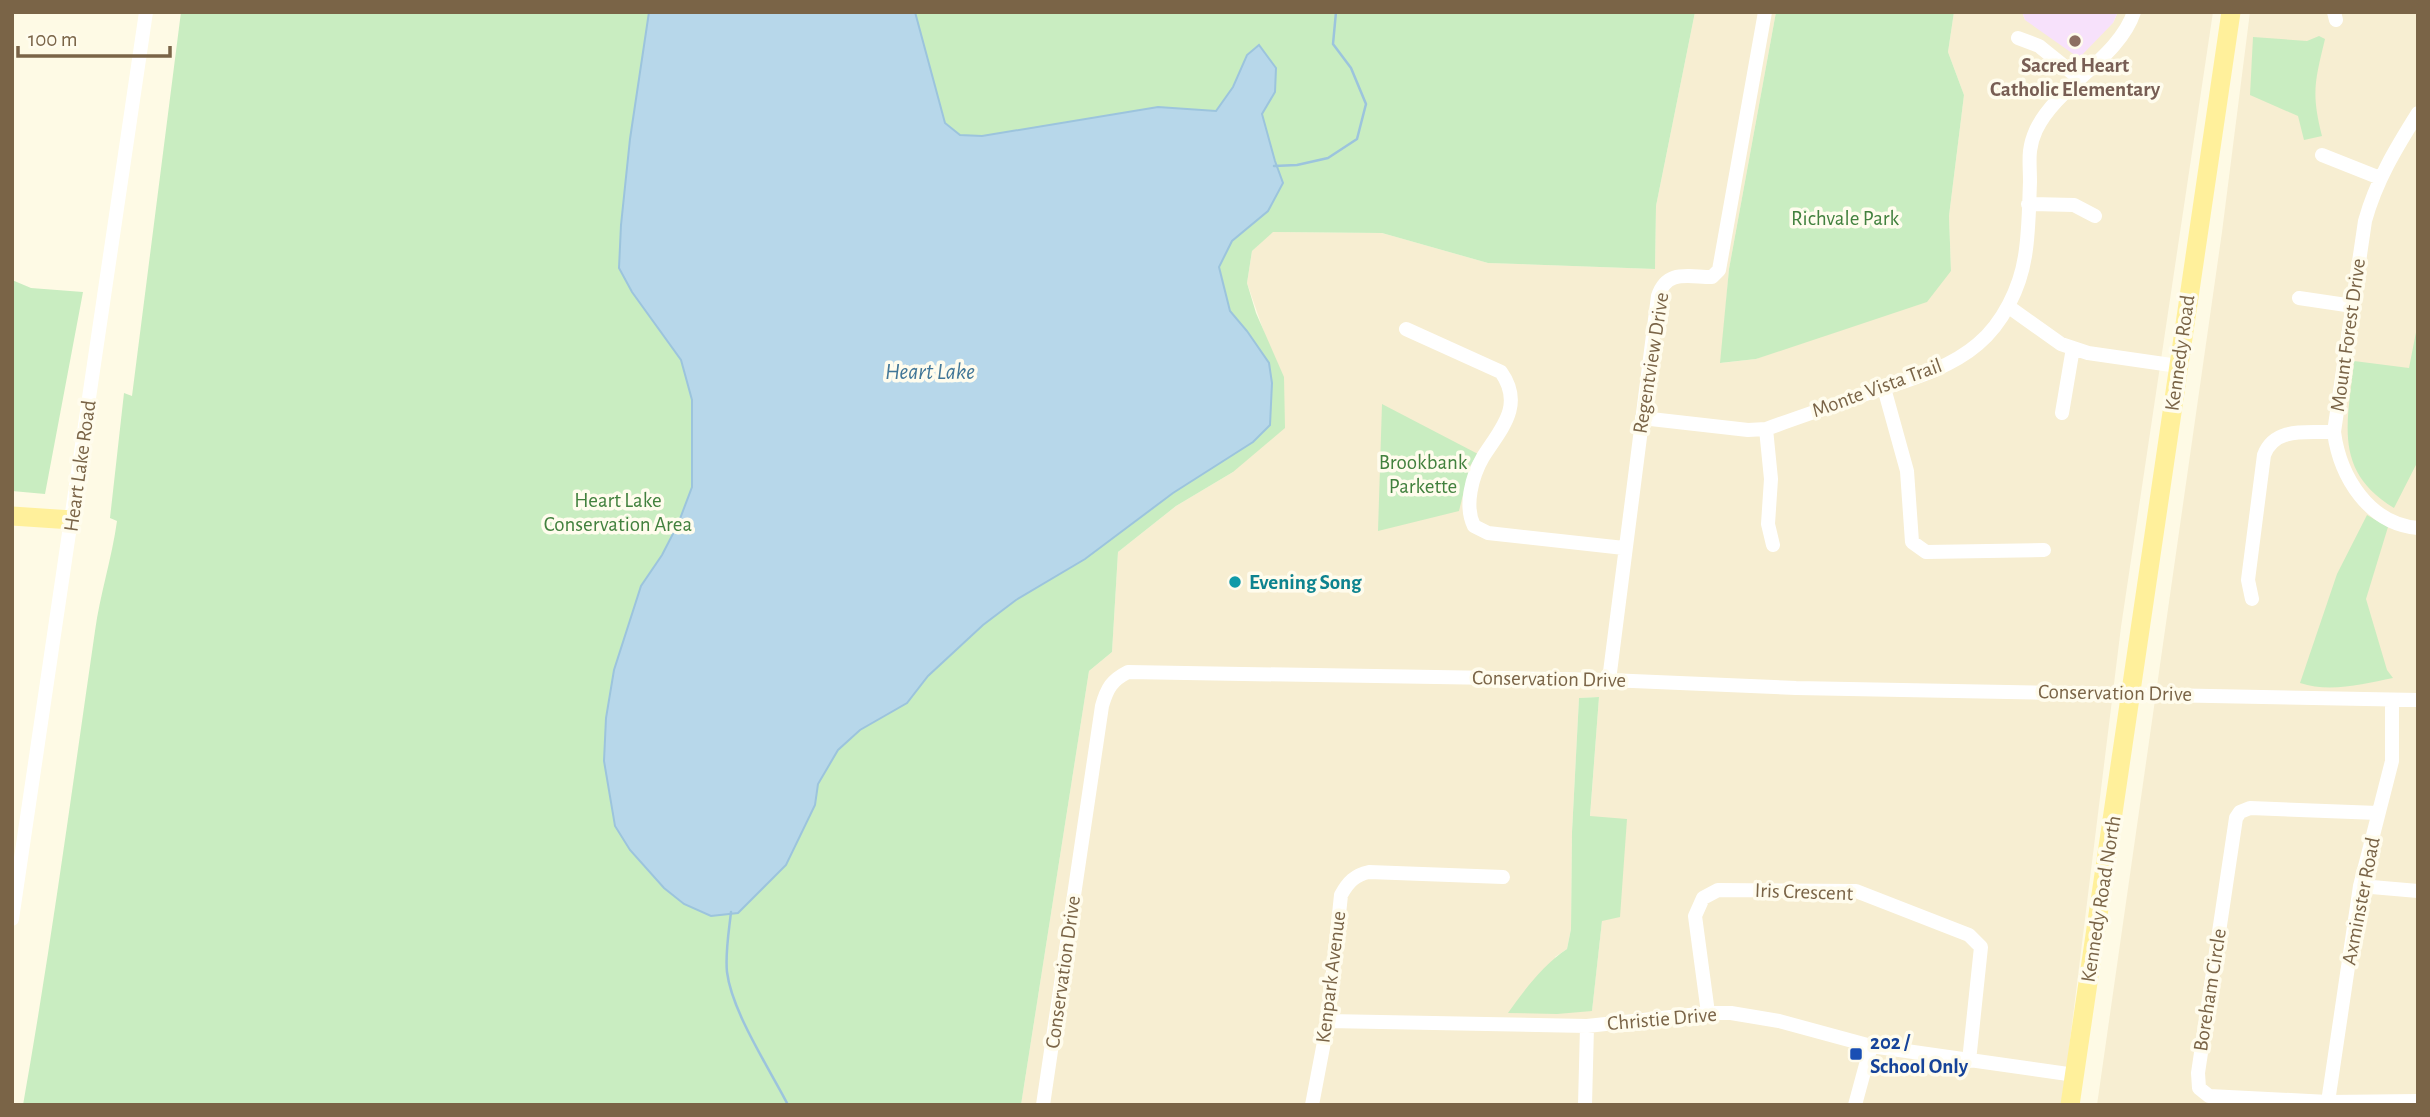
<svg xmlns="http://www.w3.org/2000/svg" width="2430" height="1117" font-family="'Alegreya Sans',sans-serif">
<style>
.residential{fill:#f7eed2;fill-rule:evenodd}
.education{fill:#f7e1fb}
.green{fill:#c9edc1}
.water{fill:#b7d7ea;stroke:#9cc4dd;stroke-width:2}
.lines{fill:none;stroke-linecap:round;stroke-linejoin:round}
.stream{stroke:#9cc4dd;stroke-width:2.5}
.minor{stroke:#fff;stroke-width:14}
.major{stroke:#fff09b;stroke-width:19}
.education-dot{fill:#8d6e63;stroke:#fffced;stroke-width:2.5}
.culture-dot{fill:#0f9aa8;stroke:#fffced;stroke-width:2.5}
.transit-dot{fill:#1a4fb4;stroke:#fffced;stroke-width:2.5}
.labels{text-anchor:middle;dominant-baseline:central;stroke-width:7;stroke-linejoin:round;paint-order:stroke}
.education-label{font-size:21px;font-weight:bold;fill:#785e54;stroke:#fffced}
.park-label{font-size:21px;fill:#42813e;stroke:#fffced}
.street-label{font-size:21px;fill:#7a6447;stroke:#fffced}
.culture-label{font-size:21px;font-weight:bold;fill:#0d838f;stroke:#fffced;text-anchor:start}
.transit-label{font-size:21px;font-weight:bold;fill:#164399;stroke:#fffced;text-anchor:start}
.water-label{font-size:23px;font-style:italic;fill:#417697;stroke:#fffced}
</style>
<rect width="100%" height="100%" fill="#fefae5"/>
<path class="residential" d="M1695 12H1776L1729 269 1721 363 1756 359 1951 271 1949 216 1964 95 1948 52 1954 12H2022L2025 20 2113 23 2118 12H2213L2121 627 2068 1057 2061 1105H1021L1089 671 1112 652 1118 552 1176 506 1233 472 1266 338 1247 283 1252 251 1272 232 1382 233 1488 263 1655 269 1656 206ZM1599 697 1590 817 1602 921 1592 1011 1555 957 1567 949 1571 929 1572 832 1579 698Z
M2250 12H2418V1105H2097L2222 232Z"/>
<path class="education" d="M2022 12H2118L2113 23 2079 58 2025 20Z"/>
<path class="green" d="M181 12H1695L1656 206 1655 269 1488 263 1382 233 1273 232 1252 251 1247 283 1256 313 1284 377 1285 428 1233 472 1176 506 1118 552 1112 652 1089 671 1021 1105H23C51 947 72 789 95 631 100 594 112 558 117 521L110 518 124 393 132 396Z
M1776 12H1954L1948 52 1964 95 1949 216 1951 271 1927 302 1756 359 1720 363 1729 269Z
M2319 36 2325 39C2315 81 2311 93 2322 136L2304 140 2298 116 2250 95 2253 37 2307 41Z
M12 280 31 288 83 292 45 494 12 491Z
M2418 322V461L2394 508C2332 470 2348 422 2354 361L2409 368Z
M1382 404 1478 454 1470 466 1459 511 1378 531Z
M2367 515 2388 527 2366 599 2387 670 2393 678C2363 684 2330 693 2300 683L2337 574Z
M1599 697 1590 816 1627 819 1620 917 1602 921 1592 1011 1557 1014 1508 1013C1525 989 1543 965 1567 949L1571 929 1572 832 1579 698Z"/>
<path class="water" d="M649 12H915L945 123 960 135 982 136 1158 107 1216 111 1233 87 1247 55 1259 45 1276 68 1275 92 1262 114 1275 161 1283 183 1268 211 1232 241 1219 267 1230 311 1247 331 1269 363 1272 383 1270 425 1253 442 1173 493 1085 559 1016 600 983 625 928 676 907 703 860 730 838 750 818 784 815 805 786 865 738 913 711 916 684 904 664 888 630 850 615 826 604 761 606 718 614 670 641 586 662 555 678 524 692 487V400L681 360 632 292 619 268 621 225 630 139Z"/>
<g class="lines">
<path class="stream" d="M1274 166 1297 165 1328 158 1357 139 1366 104 1351 68 1333 44 1336 12
M731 912C729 931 725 953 727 972 732 1012 769 1068 788 1105"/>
<path class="minor" d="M2334 12 2336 20
M2018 38 2039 46 2080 79
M2418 113C2396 148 2376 181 2365 221L2334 432C2340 477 2369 524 2418 528
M2322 155 2380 178
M2028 204 2074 205 2095 216
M2299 298 2353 306
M2009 307 2061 344 2088 353 2178 366
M1406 329 1501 372C1525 406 1500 430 1483 457 1472 476 1464 506 1474 526L1488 533 1624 548
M1884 388 1907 471 1912 542 1926 552 2044 550
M2062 413 2073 348
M1642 418 1748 430 1766 429C1802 416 1837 404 1872 392 1908 380 1949 369 1978 344 2003 323 2020 288 2025 256 2029 232 2029 206 2030 182 2030 161 2027 150 2036 130 2057 86 2119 58 2134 12
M1766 429 1771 479 1768 524 1773 545
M2252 599 2248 580 2264 455C2275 426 2308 433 2334 432
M1609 680 1658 296C1667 269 1688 277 1712 277L1719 270 1765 12
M2378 813 2250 808 2240 812 2236 818 2198 1073 2199 1088 2209 1096 2328 1102 2418 1101
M2360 886 2418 891
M12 919 146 12
M1708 1013 1695 916 1703 898 1718 890 1856 891 1969 935 1981 947 1969 1061
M1328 1021 1587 1026 1708 1013H1731L1779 1021 1871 1046 2075 1075
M2328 1102 2360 886 2392 761V700
M1043 1105 1102 706C1107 688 1112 680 1128 672L1609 680 1796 688 2418 700
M1312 1105 1328 1021 1341 895C1348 882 1355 875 1369 872L1503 877
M1585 1105 1587 1026
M1855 1105 1871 1046"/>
<path class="major" d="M12 516 72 520
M2070 1105 2231 12"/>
</g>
<circle class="education-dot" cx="2075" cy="41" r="7"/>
<circle class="culture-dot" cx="1235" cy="582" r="7"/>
<rect class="transit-dot" x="1849" y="1047" width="14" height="14" rx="3.5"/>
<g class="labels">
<g class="education-label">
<text x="2075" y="65">Sacred Heart<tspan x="2075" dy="24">Catholic Elementary</tspan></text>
</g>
<g class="park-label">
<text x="1845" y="218">Richvale Park</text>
<text x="1423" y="462">Brookbank<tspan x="1423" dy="24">Parkette</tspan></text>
<text x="618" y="500">Heart Lake<tspan x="618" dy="24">Conservation Area</tspan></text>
</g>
<g class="street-label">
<text transform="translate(2348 335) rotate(-82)">Mount Forest Drive</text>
<text transform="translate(2180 353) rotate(-82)">Kennedy Road</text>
<text transform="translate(1651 363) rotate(-81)">Regentview Drive</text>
<text transform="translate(1877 388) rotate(-20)">Monte Vista Trail</text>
<text transform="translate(80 466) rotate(-82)">Heart Lake Road</text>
<text transform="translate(1549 679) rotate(1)">Conservation Drive</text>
<text transform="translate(2115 693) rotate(1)">Conservation Drive</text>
<text transform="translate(1804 892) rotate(2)">Iris Crescent</text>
<text transform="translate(2101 899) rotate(-81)">Kennedy Road North</text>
<text transform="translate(2361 901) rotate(-79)">Axminster Road</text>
<text transform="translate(1063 972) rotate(-82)">Conservation Drive</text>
<text transform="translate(1331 977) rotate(-83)">Kenpark Avenue</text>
<text transform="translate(2210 990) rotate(-81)">Boreham Circle</text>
<text transform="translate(1662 1019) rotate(-5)">Christie Drive</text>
</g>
<g class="culture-label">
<text x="1249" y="582">Evening Song</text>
</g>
<g class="transit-label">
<text x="1870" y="1042">202 /<tspan x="1870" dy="24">School Only</tspan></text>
</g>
<g class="water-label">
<text x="930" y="372">Heart Lake</text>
</g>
</g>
<rect width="2430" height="1117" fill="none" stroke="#7a6447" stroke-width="28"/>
<path d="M18 46v10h152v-10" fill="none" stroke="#7a6447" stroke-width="3.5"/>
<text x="28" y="46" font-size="21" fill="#7a6447" stroke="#fffced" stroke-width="5" paint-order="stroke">100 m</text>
</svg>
